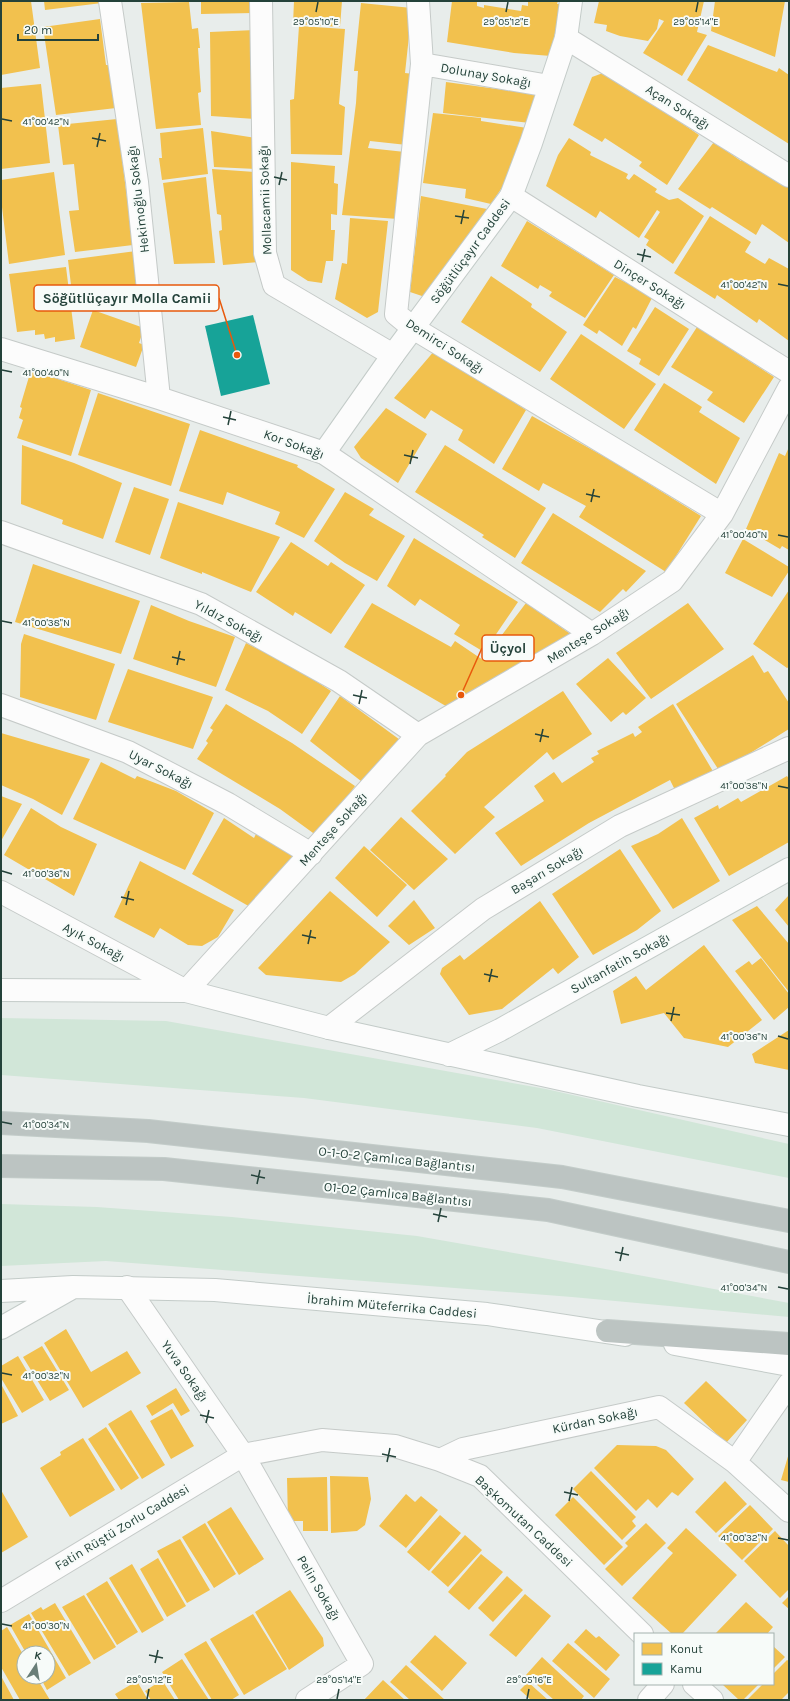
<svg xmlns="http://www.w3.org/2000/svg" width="790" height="1701" font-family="Karla,sans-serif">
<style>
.green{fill:#d1e6d8}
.homes{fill:#f2c14e}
.public{fill:#17a398}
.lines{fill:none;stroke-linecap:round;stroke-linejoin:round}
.street-casing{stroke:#c5cac8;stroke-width:24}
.secondary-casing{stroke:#c3cbc8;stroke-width:24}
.highway-casing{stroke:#c3ccc9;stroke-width:24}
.street{stroke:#fcfcfc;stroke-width:22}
.secondary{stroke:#fcfcfc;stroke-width:22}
.highway{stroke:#bcc4c2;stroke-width:22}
.ticks{fill:none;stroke:#24423a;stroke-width:1.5}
.labels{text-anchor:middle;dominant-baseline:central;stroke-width:4;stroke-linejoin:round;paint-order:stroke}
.street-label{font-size:13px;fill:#24423a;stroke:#f7fbf9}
.ticks-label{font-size:10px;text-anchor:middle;fill:#24423a;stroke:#f7fbf9;stroke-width:4;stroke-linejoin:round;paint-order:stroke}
.leader{fill:none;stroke:#e8590c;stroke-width:1.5}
.callout-dot{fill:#e8590c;stroke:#f7fbf9;stroke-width:1.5}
.callout{fill:#f7fbf9;stroke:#e8590c;stroke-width:1.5}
.callout-label{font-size:14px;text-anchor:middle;font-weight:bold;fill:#24423a}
</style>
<rect width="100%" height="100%" fill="#e8edeb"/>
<path class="green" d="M1 1018 166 1021 546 1089 789 1144V1178L537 1128 304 1098 1 1075Z
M1 1204 97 1207 232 1217 417 1236 600 1268 789 1303V1317L572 1297 106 1261 1 1266Z"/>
<path class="homes" d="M1 1H31L40 68 1 75Z
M44 1H102V3L45 10Z
M201 1H254V13L201 14Z
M294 1H342L340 27 293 24Z
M452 1H477V6L484 8V5L521 11 522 5 528 6V1H558L557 4H560L551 56 514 53 447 42Z
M599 1H704L697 32 707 35 682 76 643 53 664 21 659 19 657 29 648 41 620 36 606 31 607 25 594 23Z
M715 1H785L775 57 711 31Z
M189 2 192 29 198 28 200 48H198L201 92 198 93 201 125 156 129 141 3Z
M361 3 412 8 405 73 414 74 407 145 370 141 368 148 405 152 398 219 342 215 356 103 358 71H354Z
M100 19 106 65H110L116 108 56 115 43 27Z
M299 26 345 29 339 104 345 107 342 155 291 154 290 100 294 99Z
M255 30V119L211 116 210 32Z
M708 45 777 72 779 68 789 75V144L687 80Z
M603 73 673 114 671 116 699 135 667 185 639 166 642 162 605 138 602 142 573 125 592 77Z
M446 82 541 95 530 123 443 113Z
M41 84 50 163 1 169V88Z
M433 113 481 118V121L527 128 505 183 491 204 465 198 466 189 423 183Z
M117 119 133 245 75 252 69 211 79 210 74 164 63 165 58 125Z
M203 128 208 174 162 180 159 158H162L160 133Z
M211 131 256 138 257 169 214 167Z
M569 138 591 152 590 155 628 174 626 178 629 180 634 174 657 189 655 192 669 200 678 198 704 216 673 264 646 245 649 240 644 237 660 212 657 210 639 238 600 211 596 218 546 186 558 155Z
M714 142 741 161V158L789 187V243L762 224 756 235 712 207 710 209 678 189Z
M291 162 335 166 334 183 338 184 337 215 331 214V230H335L333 261H326L322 283 308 281 291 270Z
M212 169 255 172 260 262 223 265 219 231 222 230 221 215 217 214Z
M54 172 65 255 9 264 1 199V180Z
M206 177 215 263 174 264 163 183Z
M421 196 487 209 431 299 410 292Z
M710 216 751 242 745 252 765 264 769 258 789 269V341L759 319 757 323 717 295 715 299 674 273Z
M350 218 388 221 378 312 367 318 335 299 342 263 347 264Z
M527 221 614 275 585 318 549 296 552 292 540 285 538 289 501 266Z
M136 251 143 301 74 310 68 260Z
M66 267 75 339 55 342V337L45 339 44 334 35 335V330L17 332 9 274Z
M491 276 532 304 531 307 567 332 540 372 461 322Z
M615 277 653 296 636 329 633 327 622 346 599 330 597 334 583 325Z
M655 307 689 329 659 376 639 364 641 359 627 351Z
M93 310 144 328 139 343 144 345 136 367 80 347Z
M697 327 774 377 744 423 707 400 713 392 671 367Z
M581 334 656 384 624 429 550 379Z
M435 350 526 410 494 464 458 440 463 430 431 410 425 419 394 398Z
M31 370 91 390 71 456 17 438 23 420 19 418 22 408 20 407Z
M664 383 702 407 699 412 740 438 716 484 634 430Z
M98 393 190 424 171 486 78 455Z
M386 408 427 434 398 483 361 458 354 447Z
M532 416 612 461 701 516 666 572 579 517 586 506 543 483 539 491 502 469Z
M200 430 298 465 297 467 335 489 304 538 275 524 280 512 227 492 223 505 179 491Z
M22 445 74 463 122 483 103 539 62 524 63 520 21 504Z
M445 445 546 508 515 558 482 537 484 535 415 492Z
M789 447V550L782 546 780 549 763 539 765 535 761 533 759 537 746 529 779 453 785 456Z
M134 487 169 499 150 555 115 542Z
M345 492 374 509 369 515 405 536 377 581 345 563 314 541Z
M178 502 280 537 251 592 202 572V574L160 558Z
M553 513 646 571 626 592 623 589 600 612 521 563Z
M414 538 518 602 484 652 454 634 460 625 420 599 415 606 387 586Z
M743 539 789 567V571L772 597 725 573Z
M291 542 328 566 331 562 365 585 331 634 295 612 293 616 256 592Z
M33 564 140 601 121 654 15 622Z
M789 590V667L787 668 753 644Z
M372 603 451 647 455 641 483 660 526 603 575 637 543 658 536 653 522 671 508 677 503 673 496 682 451 709 344 647Z
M688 603 724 649 651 699 616 653Z
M151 605 189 621 235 637 216 687 133 659Z
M24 634 115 664 96 720 20 697 21 644Z
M246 643 296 668 331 691 302 734 268 711 225 690Z
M753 655 764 673 768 671 789 703V729L720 772 676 704Z
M608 658 646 698 626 715 623 712 611 722 576 684Z
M128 669 213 697 193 749 108 722Z
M563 691 592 734 553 760 547 752 484 807 495 817 455 854 411 811 446 776 445 775 467 752Z
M340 696 407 745 366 785 310 741Z
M226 704 292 743 355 786 320 838 280 809 197 759 208 743 206 741 213 730 210 728Z
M673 704 714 773 677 794 670 780 589 823 521 866 495 833 544 801 534 786 554 772 562 783 594 762 591 758 599 754 597 751 633 733 635 737 642 732 638 727Z
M1 733 90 759 62 815 33 799 1 785Z
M101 762 135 779 137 776 176 791 214 813 185 870 73 819Z
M787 776 789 779V842L729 876 694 818 718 805 719 809 738 798 741 802Z
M1 796 22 804 1 841Z
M31 808 61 827 97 844 74 896 4 855Z
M401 817 448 859 414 890 370 850Z
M224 818 254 838 258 830 301 860 252 908 192 874Z
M682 818 720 881 673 909 631 846 658 834Z
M364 846 407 885 377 917 335 878Z
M620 849 661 911 637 930 593 955 552 894Z
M140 861 234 910 218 937 202 946 188 945 160 928 154 938 114 917Z
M330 891 390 942 355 974 341 982 266 975 258 968Z
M789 895V927L775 910Z
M414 900 435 928 409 945 388 926Z
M540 901 579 957 558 974 553 968 502 1009 469 1015 440 974 442 968 460 955 464 960Z
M757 906 789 944V992L732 920Z
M704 945 762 1020 728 1047 684 1038 664 1013 621 1024 613 991 636 976 646 990Z
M761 958 789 994V1007L774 1020 735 971 749 961 752 965Z
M789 1030V1070L755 1063 752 1054Z
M66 1329 91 1372 127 1351 141 1373 83 1408 44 1343Z
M42 1346 69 1390 50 1401 23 1357Z
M18 1356 44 1400 22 1413 1 1378V1366Z
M706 1381 747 1420 726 1443 684 1403Z
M1 1384 18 1416 1 1424Z
M176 1388 190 1411 181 1416 173 1403 152 1416 146 1406Z
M172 1409 194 1446 171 1459 150 1421Z
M131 1410 165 1465 142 1479 108 1424Z
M106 1427 139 1478 121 1490 88 1439Z
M83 1438 115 1490 70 1517 40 1468 61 1455 60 1452Z
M617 1445 656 1446 666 1450 694 1479 678 1496 672 1492 657 1508 648 1499 636 1511 594 1468Z
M789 1453V1482L781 1480Z
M591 1471 636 1517 632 1521 636 1526 622 1540 573 1489Z
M330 1476 368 1477 371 1499 365 1525 357 1531 331 1533Z
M327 1477 328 1531H303V1521H288L287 1478Z
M725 1481 747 1504 716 1533 695 1512Z
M1 1490 28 1537 1 1553Z
M406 1494 415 1502 421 1496 438 1510 406 1548 379 1526Z
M573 1497 623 1547 604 1565 555 1515Z
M750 1505 773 1529 742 1560 718 1536Z
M231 1507 264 1559 239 1575 207 1522Z
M440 1515 461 1533 429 1571 407 1552Z
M205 1523 236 1574 214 1588 182 1537Z
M646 1523 666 1543 622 1586 605 1569 628 1546 625 1543Z
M686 1528 737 1575 682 1634H672L632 1598 673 1553 667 1548Z
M775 1531 789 1546V1589L780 1598 744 1561Z
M465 1535 482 1550 448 1587 431 1572Z
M180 1539 210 1590 187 1603 157 1551Z
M481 1554 503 1572 469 1610 448 1592Z
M158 1558 186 1606 167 1617 140 1569Z
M132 1564 164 1620 142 1633 109 1578Z
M507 1576 523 1590 493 1622 478 1608Z
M107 1581 138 1632 117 1645 86 1594Z
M290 1590 323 1638 324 1646 289 1670 255 1612Z
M525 1594 551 1616 516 1657 489 1635Z
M84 1595 116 1647 94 1660 62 1607Z
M789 1596V1609L782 1603Z
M746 1602 773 1627 767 1634H715Z
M55 1603 91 1663 69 1676 31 1613 41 1607 43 1610Z
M29 1614 66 1678 47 1690 40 1677H48V1653H26L10 1625Z
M253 1614 287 1669 244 1695 210 1639Z
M7 1627 24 1656V1677H36L50 1700H20L1 1667V1631Z
M586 1629 596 1638 599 1636 620 1655 606 1671 574 1642Z
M435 1635 467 1663 442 1691 410 1662Z
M206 1641 239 1695 231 1700H212L184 1654Z
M568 1643 610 1679 594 1698 552 1661Z
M773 1646 785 1657 773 1669Z
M542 1657 584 1696 581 1700H554L526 1675Z
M182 1659 209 1700H179L162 1672Z
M787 1660 789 1661V1692L781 1700H747L763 1684H773V1674Z
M406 1665 445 1700H410L390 1682Z
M1 1676 14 1700H1Z
M162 1680 175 1700H151L145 1691Z
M383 1680 405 1700H364Z
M137 1681 148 1700H119L115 1694Z
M528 1682 548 1700H531L520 1690Z
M722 1684H759L743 1700H739Z"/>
<path class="public" d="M253 315 270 384 221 396 205 326Z"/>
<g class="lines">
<g class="street-casing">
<path id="street" d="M110 1 137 182 159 398
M261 1 265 253 274 285 393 355
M418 1 422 64 396 314 413 328 722 514
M566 38 789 176
M422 64 549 86
M511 196 789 372
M1 349 159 398 324 453 592 634
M1 532 201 604 339 681 418 735
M1 705 128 752 228 804 311 854
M1 892 186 991 418 735 592 634 672 581 722 514 789 388
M329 1028 483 909 620 826 789 748
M127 1287 243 1455 362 1664 307 1700
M789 1384 735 1462 789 1511
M440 1460 463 1449 659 1407 735 1462
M1 1601 243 1455 322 1440 395 1446 440 1460 480 1476 642 1634
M694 1684 712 1700
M649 1700 663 1684"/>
</g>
<g class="secondary-casing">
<path id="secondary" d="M324 453 393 355 511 196 531 143 566 38 571 1
M1 990 186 991 329 1028 638 1096 789 1125
M449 1055 500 1030 789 869
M1 1291 73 1287 215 1290 487 1314 625 1335
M1 1328 70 1289
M675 1344 789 1365"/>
</g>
<g class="highway-casing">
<path id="highway" d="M1 1123 148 1131 562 1177 789 1221
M1 1166 164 1169 548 1210 789 1262
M607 1331 789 1344"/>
</g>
<use href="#street" class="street"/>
<use href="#secondary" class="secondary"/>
<use href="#highway" class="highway"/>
</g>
<path class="ticks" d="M316 12 318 2M506 12 508 2M696 12 698 2M2 119 12 121M92 138 106 141M97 147 100 133M274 177 287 180M279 185 282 172M455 216 469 218M461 224 464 210M637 254 651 257M642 262 645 249M778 284 788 286M2 370 12 372M223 417 236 420M228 425 231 411M404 455 418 458M410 464 413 450M586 494 600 497M591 502 594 489M778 535 788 537M2 621 12 623M172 657 185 660M177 665 180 651M353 695 367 698M359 704 362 690M535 734 549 737M540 742 543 729M778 786 788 788M2 871 12 874M121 897 134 900M126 905 129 891M302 935 316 938M308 944 311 930M484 974 498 977M489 982 492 969M666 1013 680 1015M671 1021 674 1007M778 1036 788 1039M2 1122 12 1124M251 1175 265 1178M257 1184 260 1170M433 1214 447 1217M438 1222 441 1208M615 1252 629 1255M620 1261 623 1247M778 1287 788 1289M2 1373 12 1375M200 1415 214 1418M206 1423 209 1410M382 1454 396 1457M387 1462 390 1448M564 1492 578 1495M569 1501 572 1487M778 1538 788 1540M2 1624 12 1626M149 1655 163 1658M155 1663 158 1650M147 1699 149 1689M337 1699 339 1689M527 1699 529 1689"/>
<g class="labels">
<g class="street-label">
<text transform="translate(486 75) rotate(10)">Dolunay Sokağı</text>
<text transform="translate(678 107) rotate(32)">Açan Sokağı</text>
<text transform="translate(138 199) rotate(-97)">Hekimoğlu Sokağı</text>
<text transform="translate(265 200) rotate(-92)">Mollacamii Sokağı</text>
<text transform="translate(470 251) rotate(-54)">Söğütlüçayır Caddesi</text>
<text transform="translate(650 284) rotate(32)">Dinçer Sokağı</text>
<text transform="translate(445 346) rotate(33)">Demirci Sokağı</text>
<text transform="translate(294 444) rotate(20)">Kor Sokağı</text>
<text transform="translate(229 621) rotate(28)">Yıldız Sokağı</text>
<text transform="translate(588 635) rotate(-32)">Menteşe Sokağı</text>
<text transform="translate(161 769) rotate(27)">Uyar Sokağı</text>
<text transform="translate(333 829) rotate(-48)">Menteşe Sokağı</text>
<text transform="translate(547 870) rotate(-31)">Başarı Sokağı</text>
<text transform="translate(94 942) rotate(28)">Ayık Sokağı</text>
<text transform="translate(620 963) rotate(-29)">Sultanfatih Sokağı</text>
<text transform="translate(397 1159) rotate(6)">O-1-O-2 Çamlıca Bağlantısı</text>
<text transform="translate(398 1194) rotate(6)">O1-O2 Çamlıca Bağlantısı</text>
<text transform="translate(392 1306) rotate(5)">İbrahim Müteferrika Caddesi</text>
<text transform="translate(185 1371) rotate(55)">Yuva Sokağı</text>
<text transform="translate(595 1420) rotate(-12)">Kürdan Sokağı</text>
<text transform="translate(524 1521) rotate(43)">Başkomutan Caddesi</text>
<text transform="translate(122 1527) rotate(-31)">Fatin Rüştü Zorlu Caddesi</text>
<text transform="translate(319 1588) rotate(60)">Pelin Sokağı</text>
</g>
</g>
<g class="ticks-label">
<text x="316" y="25">29°05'10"E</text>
<text x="506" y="25">29°05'12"E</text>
<text x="696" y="25">29°05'14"E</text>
<text x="46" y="125">41°00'42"N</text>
<text x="744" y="288">41°00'42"N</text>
<text x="46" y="376">41°00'40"N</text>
<text x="744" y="538">41°00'40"N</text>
<text x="46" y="626">41°00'38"N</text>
<text x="744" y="789">41°00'38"N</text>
<text x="46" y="877">41°00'36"N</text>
<text x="744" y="1040">41°00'36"N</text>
<text x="46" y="1128">41°00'34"N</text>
<text x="744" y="1291">41°00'34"N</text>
<text x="46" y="1379">41°00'32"N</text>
<text x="744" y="1541">41°00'32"N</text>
<text x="46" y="1629">41°00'30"N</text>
<text x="149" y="1683">29°05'12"E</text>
<text x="339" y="1683">29°05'14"E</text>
<text x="529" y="1683">29°05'16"E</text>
</g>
<path class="leader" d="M237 355L219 298M461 695L482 648"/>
<g class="callout-dot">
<circle cx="237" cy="355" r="4"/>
<circle cx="461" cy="695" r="4"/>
</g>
<g class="callout">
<rect x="34" y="285" width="185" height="26" rx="4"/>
<rect x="482" y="635" width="52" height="26" rx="4"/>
</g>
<g class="callout-label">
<text x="127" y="303">Söğütlüçayır Molla Camii</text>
<text x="508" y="653">Üçyol</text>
</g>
<rect width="790" height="1701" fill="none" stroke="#24423a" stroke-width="4"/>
<rect x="634" y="1633" width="140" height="52" fill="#f7fbf9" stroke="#a3b1ad"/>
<rect x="642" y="1643" width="20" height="12" fill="#f2c14e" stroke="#a3b1ad"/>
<text x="670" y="1653" font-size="12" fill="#24423a">Konut</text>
<rect x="642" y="1663" width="20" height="12" fill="#17a398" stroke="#a3b1ad"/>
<text x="670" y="1673" font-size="12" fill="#24423a">Kamu</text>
<g transform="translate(36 1665) rotate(12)"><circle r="19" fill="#f7fbf9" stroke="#a3b1ad"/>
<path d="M0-3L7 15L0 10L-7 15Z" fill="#697e78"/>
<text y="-6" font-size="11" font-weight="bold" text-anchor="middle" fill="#24423a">K</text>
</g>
<path d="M18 34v6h80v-6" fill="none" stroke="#24423a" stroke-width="2"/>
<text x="24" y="34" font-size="12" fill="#24423a" stroke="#f7fbf9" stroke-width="3" paint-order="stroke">20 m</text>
</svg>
